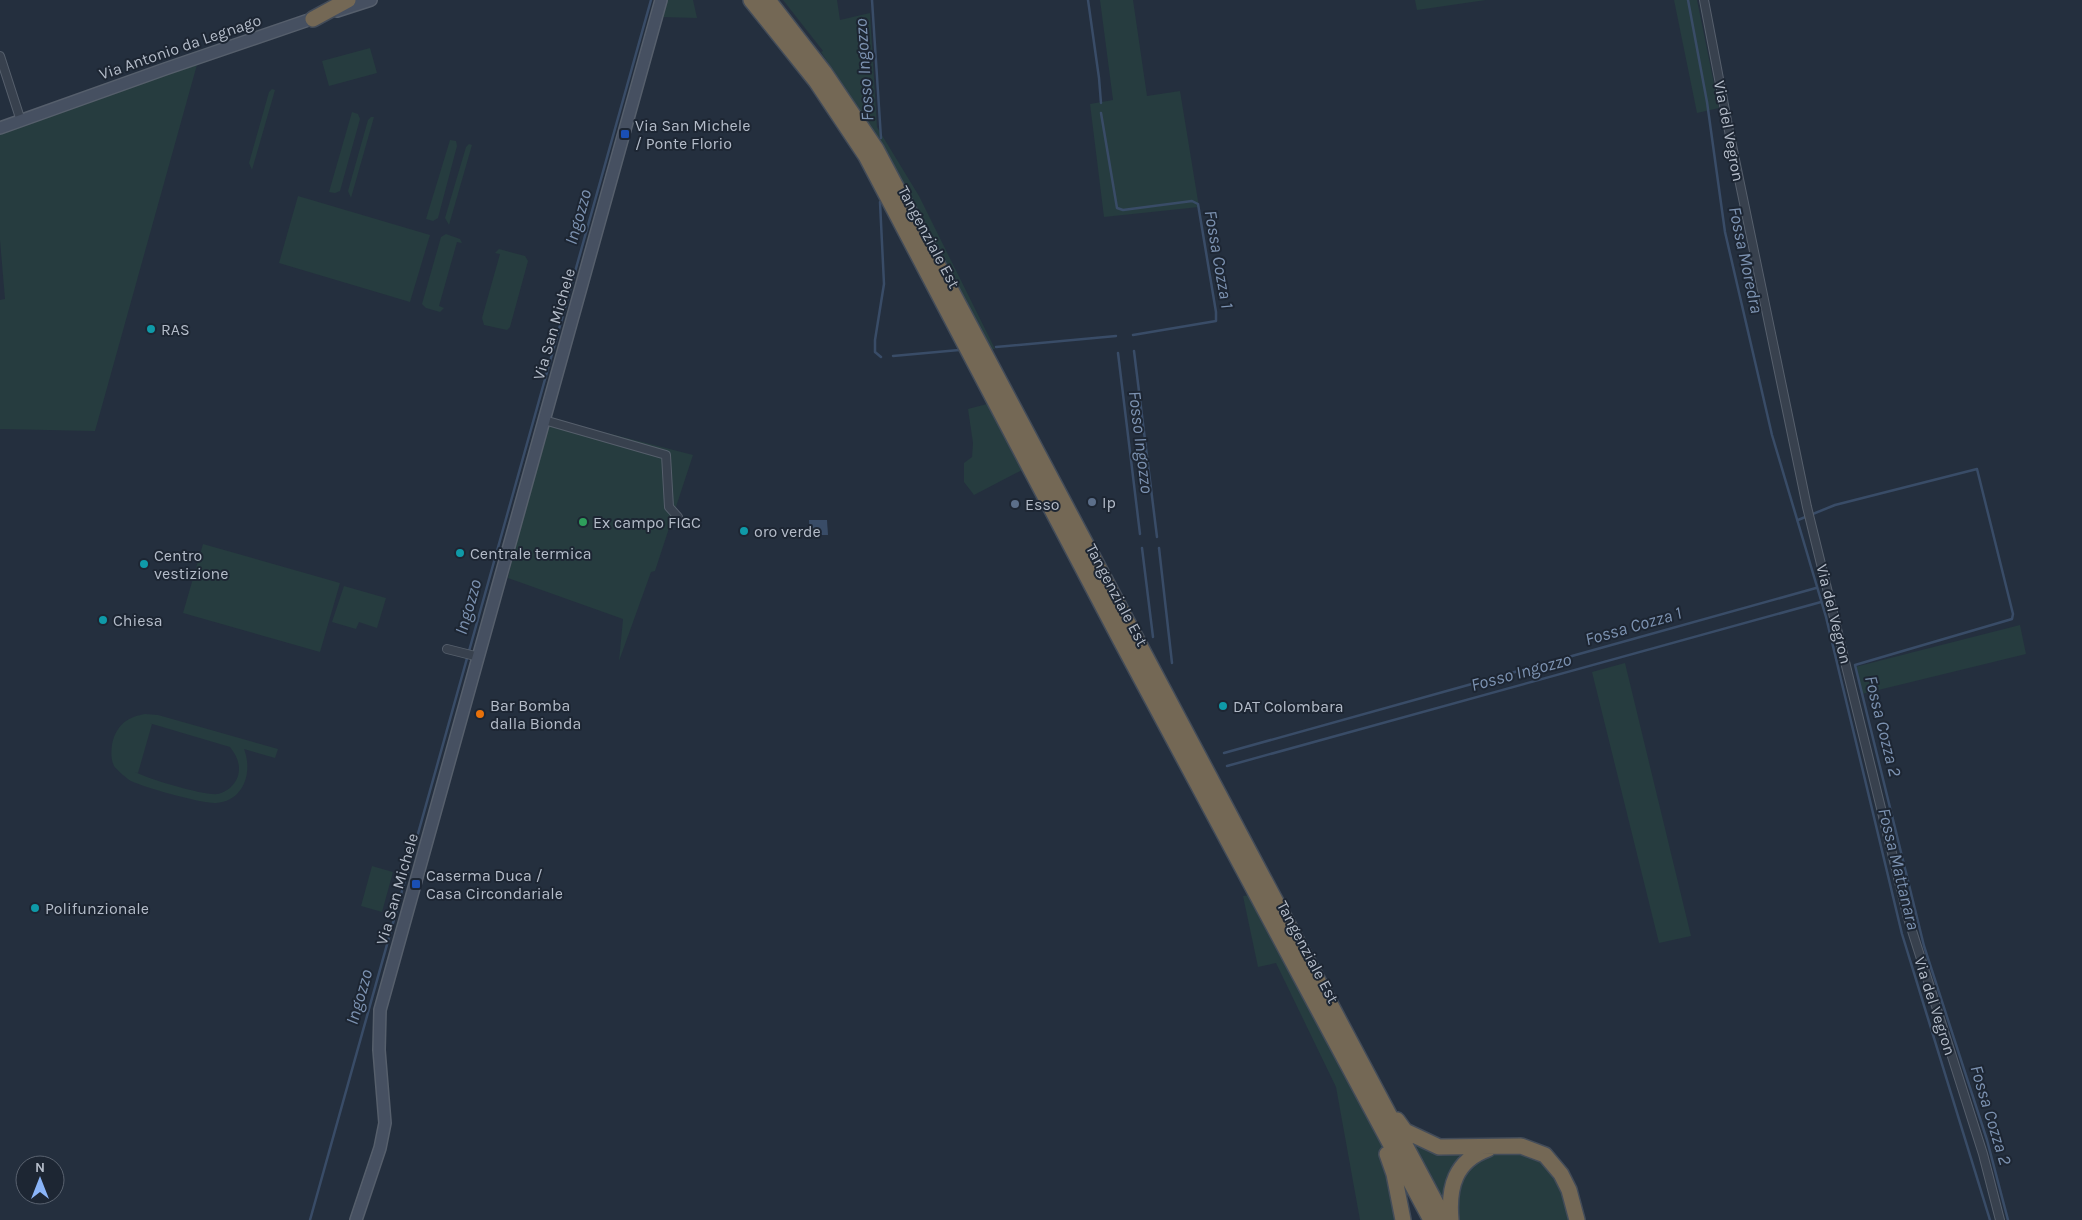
<svg xmlns="http://www.w3.org/2000/svg" width="2082" height="1220" font-family="Karla,sans-serif">
<style>
.green{fill:#263c3f;fill-rule:evenodd}
.water{fill:#394c67}
.lines{fill:none;stroke-linecap:round;stroke-linejoin:round}
.stream{stroke:#394c67;stroke-width:2.5}
.street-casing{stroke:#565f6c;stroke-width:10}
.secondary-casing{stroke:#565f6c;stroke-width:14}
.highway-casing{stroke:#434c59;stroke-width:18}
.street{stroke:#38414e;stroke-width:8}
.secondary{stroke:#465061;stroke-width:11}
.highway{stroke:#746855;stroke-width:15}
.transit-dot{fill:#1a4fb4;stroke:#1d2633;stroke-width:2}
.culture-dot{fill:#0f9aa8;stroke:#1d2633;stroke-width:2}
.service-dot{fill:#5c6f8a;stroke:#1d2633;stroke-width:2}
.leisure-dot{fill:#2e9e5b;stroke:#1d2633;stroke-width:2}
.food-dot{fill:#e8710a;stroke:#1d2633;stroke-width:2}
.labels{text-anchor:middle;dominant-baseline:central;stroke-width:4;stroke-linejoin:round;paint-order:stroke}
.street-label{font-size:16px;fill:#b4bcc9;stroke:#1d2633}
.poi-label{font-size:16px;fill:#b4bcc9;stroke:#1d2633;text-anchor:start}
.water-label{font-size:18px;font-style:italic;fill:#7c92b1;stroke:#1d2633}
</style>
<rect width="100%" height="100%" fill="#242f3e"/>
<path class="green" d="M668 0H693L697 18 662 17Z
M783 0H837L840 20 870 13 877 127 919 196 995 349H990L876 136 821 52 823 51Z
M1100 0H1133L1147 96 1180 91 1199 207 1104 217 1090 104 1113 100Z
M1415 0H1486L1417 10Z
M1674 0H1697L1719 108 1697 113Z
M370 48 377 73 329 86 322 61Z
M198 61 95 431 0 429V300L5 299 0 240V131Z
M272 89 275 90 252 170 249 163 269 92Z
M352 112 358 114 360 119 340 191 335 193 329 192Z
M371 117H374L351 198 348 191 368 120Z
M450 140 456 141 457 146 438 218 433 221 426 219Z
M469 144 472 145 449 225 445 218 466 147Z
M298 196 430 235 410 302 279 263Z
M446 234 460 239 462 243 457 242 439 306 444 308 440 312 426 308 422 304 441 237Z
M499 249 525 256 528 261 510 327 507 330 484 325 482 318 500 254 495 253Z
M987 404 1022 470 974 495 964 482V463L972 457 973 443 968 409Z
M552 419 693 455 655 571 651 572 619 661 623 619 508 578 544 420Z
M203 544 340 583 320 652 183 613Z
M344 586 386 598 377 628 359 622 356 629 332 622Z
M2020 625 2026 654 1862 694 1855 667Z
M1625 663 1691 936 1659 943 1592 672Z
M145 714 158 715 278 749 275 758 244 749C253 772 244 801 216 803 203 804 143 787 131 781 126 778 117 770 114 766 110 758 111 745 114 737 121 721 130 717 145 714ZM149 723 230 747C237 756 241 765 238 776 235 785 227 792 218 794 205 796 148 779 135 772L138 773 152 724Z
M372 866 393 872 382 912 361 906Z
M1250 895 1387 1155 1400 1220H1360L1336 1087 1276 963 1258 967 1243 896Z
M1416 1143 1465 1152 1443 1199 1439 1197 1413 1145Z
M1500 1150 1533 1154 1557 1175 1571 1220H1455L1453 1206 1467 1168Z"/>
<path class="water" d="M809 520H827L828 535H810Z"/>
<g class="lines">
<path class="stream" d="M872 0 881 138
M1088 0 1099 78 1101 103
M1688 0 1707 102 1725 232 1772 435 1826 617 1902 934 1990 1220
M1101 113 1117 208 1123 210 1192 201 1198 204 1216 312V321L1133 335
M880 202 884 284 875 340V352L881 357
M996 347 1116 336
M1134 351 1157 537
M1118 353 1140 534
M893 356 959 350
M1798 520 1835 505 1977 469 2013 614 2012 619 1855 665 1924 946 1987 1140 2008 1220
M1142 548 1153 637
M1159 548 1172 663
M1224 753 1816 588
M1227 766 1821 602
M310 1220 651 0"/>
<g class="street-casing">
<path id="street" d="M1704 0 1728 126 1807 507 1908 918 1983 1154 2000 1220
M0 56 21 121
M544 420 666 455 669 507 678 517
M447 649 479 657"/>
</g>
<g class="secondary-casing">
<path id="secondary" d="M337 11 371 0
M0 128 165 69 320 16
M356 1220 380 1148 385 1123 379 1050 380 1010 661 0"/>
</g>
<g class="highway-casing">
<path id="highway" d="M751 0 816 81 866 156 1121 641 1431 1220
M768 0 824 72 876 149 1445 1220
M313 19 348 0
M1397 1120 1405 1131 1439 1147 1521 1146 1545 1155 1561 1174 1569 1190 1577 1220
M1387 1154 1394 1174 1403 1220
M1451 1220C1448 1187 1455 1161 1488 1149"/>
</g>
<use href="#street" class="street"/>
<use href="#secondary" class="secondary"/>
<use href="#highway" class="highway"/>
</g>
<g class="transit-dot">
<rect x="620" y="129" width="10" height="10" rx="2.5"/>
<rect x="411" y="879" width="10" height="10" rx="2.5"/>
</g>
<g class="culture-dot">
<circle cx="151" cy="329" r="5"/>
<circle cx="744" cy="531" r="5"/>
<circle cx="460" cy="553" r="5"/>
<circle cx="144" cy="564" r="5"/>
<circle cx="103" cy="620" r="5"/>
<circle cx="1223" cy="706" r="5"/>
<circle cx="35" cy="908" r="5"/>
</g>
<g class="service-dot">
<circle cx="1092" cy="502" r="5"/>
<circle cx="1015" cy="504" r="5"/>
</g>
<circle class="leisure-dot" cx="583" cy="522" r="5"/>
<circle class="food-dot" cx="480" cy="714" r="5"/>
<g class="labels">
<g class="street-label">
<text transform="translate(180 47) rotate(-19)">Via Antonio da Legnago</text>
<text transform="translate(1729 131) rotate(79)">Via del Vegron</text>
<text transform="translate(929 237) rotate(62)">Tangenziale Est</text>
<text transform="translate(554 324) rotate(-74)">Via San Michele</text>
<text transform="translate(1117 595) rotate(62)">Tangenziale Est</text>
<text transform="translate(1834 614) rotate(76)">Via del Vegron</text>
<text transform="translate(397 889) rotate(-74)">Via San Michele</text>
<text transform="translate(1308 952) rotate(62)">Tangenziale Est</text>
<text transform="translate(1935 1006) rotate(72)">Via del Vegron</text>
</g>
<g class="poi-label">
<text x="635" y="125">Via San Michele<tspan x="635" dy="18">/ Ponte Florio</tspan></text>
<text x="161" y="329">RAS</text>
<text x="1102" y="502">Ip</text>
<text x="1025" y="504">Esso</text>
<text x="593" y="522">Ex campo FIGC</text>
<text x="754" y="531">oro verde</text>
<text x="470" y="553">Centrale termica</text>
<text x="154" y="555">Centro<tspan x="154" dy="18">vestizione</tspan></text>
<text x="113" y="620">Chiesa</text>
<text x="490" y="705">Bar Bomba<tspan x="490" dy="18">dalla Bionda</tspan></text>
<text x="1233" y="706">DAT Colombara</text>
<text x="426" y="875">Caserma Duca /<tspan x="426" dy="18">Casa Circondariale</tspan></text>
<text x="45" y="908">Polifunzionale</text>
</g>
<g class="water-label">
<text transform="translate(864 70) rotate(-94)">Fosso Ingozzo</text>
<text transform="translate(578 217) rotate(-74)">Ingozzo</text>
<text transform="translate(1219 259) rotate(80)">Fossa Cozza 1</text>
<text transform="translate(1746 260) rotate(78)">Fossa Moredra</text>
<text transform="translate(1141 442) rotate(83)">Fosso Ingozzo</text>
<text transform="translate(468 607) rotate(-74)">Ingozzo</text>
<text transform="translate(1633 626) rotate(-16)">Fossa Cozza 1</text>
<text transform="translate(1521 672) rotate(-15)">Fosso Ingozzo</text>
<text transform="translate(1883 726) rotate(76)">Fossa Cozza 2</text>
<text transform="translate(1899 869) rotate(76)">Fossa Mattanara</text>
<text transform="translate(359 997) rotate(-74)">Ingozzo</text>
<text transform="translate(1991 1115) rotate(73)">Fossa Cozza 2</text>
</g>
</g>
<g transform="translate(40 1180)"><circle r="24" fill="#1d2633" stroke="#59626f"/>
<path d="M0-4L9 19L0 12L-9 19Z" fill="#8ab4f8"/>
<text y="-8" font-size="14" font-weight="bold" text-anchor="middle" fill="#b4bcc9">N</text>
</g>
</svg>
